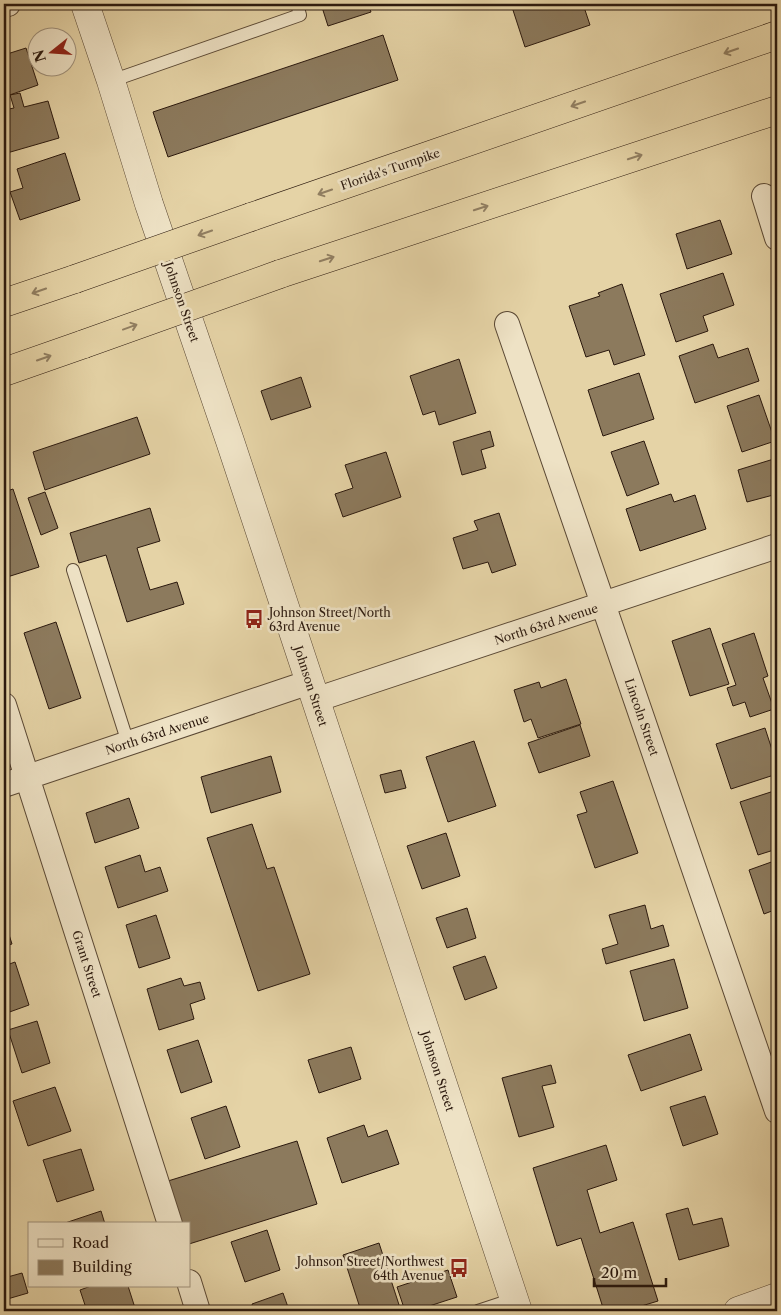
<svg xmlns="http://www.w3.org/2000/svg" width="781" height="1315" font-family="'Libre Caslon Text',serif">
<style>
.building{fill:#8c7a5d;stroke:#2b190e}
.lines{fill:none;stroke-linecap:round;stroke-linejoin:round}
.service-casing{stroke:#5a4834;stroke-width:14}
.minor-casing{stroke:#5a4834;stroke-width:26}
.tertiary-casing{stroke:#5a4834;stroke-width:29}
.motorway-casing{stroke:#2b190e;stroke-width:29}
.service{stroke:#eee2c5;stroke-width:12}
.minor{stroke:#eee2c5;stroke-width:24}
.tertiary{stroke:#eee2c5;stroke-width:28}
.motorway{stroke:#e5d3a6;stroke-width:28}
.motorway-bridge-casing{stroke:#2b190e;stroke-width:29;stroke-linecap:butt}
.motorway-bridge{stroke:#e5d3a6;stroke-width:28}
.oneway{stroke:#917f62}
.labels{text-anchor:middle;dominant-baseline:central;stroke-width:5;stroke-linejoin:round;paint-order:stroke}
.street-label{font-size:12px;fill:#2b190e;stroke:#eee2c5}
.poi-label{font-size:12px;fill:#2b190e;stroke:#eee2c5;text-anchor:start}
</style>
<rect width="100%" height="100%" fill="#e5d3a6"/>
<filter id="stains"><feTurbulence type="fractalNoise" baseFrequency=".004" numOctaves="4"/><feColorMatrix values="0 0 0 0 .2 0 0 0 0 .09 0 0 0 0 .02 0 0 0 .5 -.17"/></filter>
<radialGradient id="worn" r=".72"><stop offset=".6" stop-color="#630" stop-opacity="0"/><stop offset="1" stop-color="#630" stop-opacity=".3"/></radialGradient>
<path class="building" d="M321 4H368L371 12 328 26Z
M511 4H583L590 25 525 47Z
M383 35 398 80 168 157 153 112Z
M26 48 38 85 4 97V55Z
M20 93 24 107 48 101 59 138 7 153 4 142V110L14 108 10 95Z
M65 153 80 200 20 220 10 192 23 188 17 169Z
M720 220 732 254 687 269 676 234Z
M723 273 734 305 703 316 708 331 676 342 660 294Z
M622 284 645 355 614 365 609 350 586 357 569 306 600 296 598 293Z
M713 344 718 358 748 348 759 381 695 403 679 356Z
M459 359 476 413 439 425 435 411 423 415 410 376Z
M639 373 654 419 603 436 588 390Z
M301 377 311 407 271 420 261 391Z
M759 395 775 441 742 452 727 406Z
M137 417 150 454 45 490 33 452Z
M490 431 494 446 481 450 486 468 462 475 453 442Z
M644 441 659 484 627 496 611 452Z
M386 452 401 497 343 517 335 494 353 488 345 465Z
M777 458V494L747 502 738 470Z
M13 489 39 567 4 578V492Z
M45 492 58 528 41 535 28 498Z
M671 494 674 502 695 495 706 529 640 551 626 509Z
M150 508 160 541 137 548 150 590 177 582 184 604 127 622 106 555 79 563 70 533Z
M499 513 516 565 492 573 488 562 463 569 453 538 478 530 474 521Z
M56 622 81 698 49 709 24 633Z
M710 628 729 684 690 696 672 641Z
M754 633 768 676 763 678 774 709 750 717 745 702 733 706 727 688 736 685 722 644Z
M566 679 581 724 538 738 531 719 524 722 514 690 539 682 541 688Z
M580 725 590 756 539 773 528 743Z
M765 728 777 765V774L731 789 716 744Z
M474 741 496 806 448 822 426 757Z
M271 756 281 792 211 813 201 777Z
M401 770 406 788 385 793 380 775Z
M613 781 638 853 595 868 577 815 587 812 580 792Z
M777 790V849L758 855 740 802Z
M129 798 139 828 95 843 86 813Z
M252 824 267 869 274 867 310 974 258 991 207 838Z
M446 833 460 876 422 889 407 846Z
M140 855 145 872 160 867 168 891 118 908 105 867Z
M777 860V909L764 914 749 870Z
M645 905 651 929 663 925 669 946 606 964 602 949 618 944 609 915Z
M467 908 476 938 447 948 436 918Z
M156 915 170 958 139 968 126 925Z
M4 919 12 944 4 946Z
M485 956 497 988 465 1000 453 967Z
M674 959 688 1008 644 1021 630 971Z
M15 962 29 1005 4 1014V966Z
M181 978 184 986 200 982 205 999 190 1004 194 1019 159 1030 147 989Z
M37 1021 50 1063 22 1073 8 1030Z
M690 1034 702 1070 641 1091 628 1055Z
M198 1040 212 1082 181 1093 167 1050Z
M351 1047 361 1079 319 1093 308 1060Z
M551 1065 556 1083 542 1086 554 1127 519 1137 502 1078Z
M55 1087 71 1131 28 1146 13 1101Z
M705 1096 718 1134 683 1146 670 1107Z
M226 1106 240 1147 205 1159 191 1118Z
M364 1125 368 1137 387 1130 399 1164 342 1183 327 1138Z
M297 1141 317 1204 189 1244V1224H181L168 1181Z
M606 1145 617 1180 587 1190 600 1233 633 1222 658 1301 625 1311H604L581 1238 557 1246 533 1168Z
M81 1149 94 1190 57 1202 43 1160Z
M688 1208 693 1225 722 1218 729 1246 679 1260 666 1214Z
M101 1211 105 1224H62Z
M267 1230 280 1270 245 1282 231 1242Z
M379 1243 401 1311H361L343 1255Z
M448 1270 457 1297 414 1311H405L397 1287Z
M22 1273 28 1293 4 1300V1278Z
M91 1286H128L136 1311H87L80 1290Z
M283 1293 289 1310 299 1307 301 1311H254L252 1304Z"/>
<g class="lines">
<g class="service-casing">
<path id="service" d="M111 81 300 15 297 4
M73 570 128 743
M478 1311 514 1299"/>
</g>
<g class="minor-casing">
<path id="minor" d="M4 5 8 4
M764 196 777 238
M507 324 777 1111
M315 700 777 546
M4 705 170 1224
M4 785 310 682
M189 1282 198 1311"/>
</g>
<g class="tertiary-casing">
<path id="tertiary" d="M85 4 111 81 149 204 230 441 518 1311
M738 1311 777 1297"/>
</g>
<g class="motorway-casing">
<path id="motorway" d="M251 217 777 35
M280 274 777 110
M4 303 75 279
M4 372 84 344"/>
</g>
<use href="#service" class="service"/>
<use href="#minor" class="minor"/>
<use href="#tertiary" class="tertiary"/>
<use href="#motorway" class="motorway"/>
<g class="motorway-bridge-casing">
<path id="motorway-bridge" d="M75 279 251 217
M84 344 280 274"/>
</g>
<use href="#motorway-bridge" class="motorway-bridge"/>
</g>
<defs><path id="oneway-shaft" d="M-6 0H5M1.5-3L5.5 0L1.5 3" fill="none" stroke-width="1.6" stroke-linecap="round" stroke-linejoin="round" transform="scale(1.25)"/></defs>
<g class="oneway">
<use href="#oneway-shaft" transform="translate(731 51) rotate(161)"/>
<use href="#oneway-shaft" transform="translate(578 104) rotate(161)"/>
<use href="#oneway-shaft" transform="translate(635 157) rotate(-18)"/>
<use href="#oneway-shaft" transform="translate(325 192) rotate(161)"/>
<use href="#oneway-shaft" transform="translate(481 208) rotate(-18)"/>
<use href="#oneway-shaft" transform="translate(205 233) rotate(161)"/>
<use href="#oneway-shaft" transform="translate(327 259) rotate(-18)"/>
<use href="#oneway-shaft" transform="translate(39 291) rotate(161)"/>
<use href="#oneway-shaft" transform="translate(130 327) rotate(-20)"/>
<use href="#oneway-shaft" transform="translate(44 358) rotate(-19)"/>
</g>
<defs>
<g id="bus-bare" transform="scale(1.5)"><path d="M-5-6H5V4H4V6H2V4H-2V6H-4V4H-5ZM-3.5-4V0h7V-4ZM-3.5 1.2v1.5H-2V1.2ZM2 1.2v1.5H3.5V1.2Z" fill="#8f2418" stroke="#eee2c5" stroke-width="2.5" paint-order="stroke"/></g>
</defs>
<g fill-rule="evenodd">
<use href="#bus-bare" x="254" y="619"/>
<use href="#bus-bare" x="459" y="1268"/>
</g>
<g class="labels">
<g class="street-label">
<text transform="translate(390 169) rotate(-19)">Florida's Turnpike</text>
<text transform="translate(182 302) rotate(71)">Johnson Street</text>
<text transform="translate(546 624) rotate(-18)">North 63rd Avenue</text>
<text transform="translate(311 686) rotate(72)">Johnson Street</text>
<text transform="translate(642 717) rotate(71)">Lincoln Street</text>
<text transform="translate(157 734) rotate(-18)">North 63rd Avenue</text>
<text transform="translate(87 964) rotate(72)">Grant Street</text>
<text transform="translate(438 1071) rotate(72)">Johnson Street</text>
</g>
<g class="poi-label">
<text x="269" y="612">Johnson Street/North<tspan x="269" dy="14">63rd Avenue</tspan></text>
<text x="444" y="1261" text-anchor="end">Johnson Street/Northwest<tspan x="444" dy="14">64th Avenue</tspan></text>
</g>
</g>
<rect width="781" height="1315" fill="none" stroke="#e5d3a6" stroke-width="20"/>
<rect x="5" y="5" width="771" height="1305" fill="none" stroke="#2b190e" stroke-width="2.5"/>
<rect x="10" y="10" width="761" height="1295" fill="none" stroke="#2b190e"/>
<rect x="28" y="1222" width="162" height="65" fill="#eee2c5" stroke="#a0927c"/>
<rect x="38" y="1239" width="25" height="8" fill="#eee2c5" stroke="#a0927c"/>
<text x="72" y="1248" font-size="15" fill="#2b190e">Road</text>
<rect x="38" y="1260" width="25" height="15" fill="#8c7a5d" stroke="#a0927c"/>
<text x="72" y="1272" font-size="15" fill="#2b190e">Building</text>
<g transform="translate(52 52) rotate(253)"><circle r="24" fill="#eee2c5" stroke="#a0927c"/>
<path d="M0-4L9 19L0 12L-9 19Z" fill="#8f2418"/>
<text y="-8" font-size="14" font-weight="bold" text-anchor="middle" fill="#2b190e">N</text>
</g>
<path d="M594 1278v8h72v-8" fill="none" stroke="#2b190e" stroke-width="2.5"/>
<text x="601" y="1278" font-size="15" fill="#2b190e" stroke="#eee2c5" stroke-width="4" paint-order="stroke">20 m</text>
<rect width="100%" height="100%" filter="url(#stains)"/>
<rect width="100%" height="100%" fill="url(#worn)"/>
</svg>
